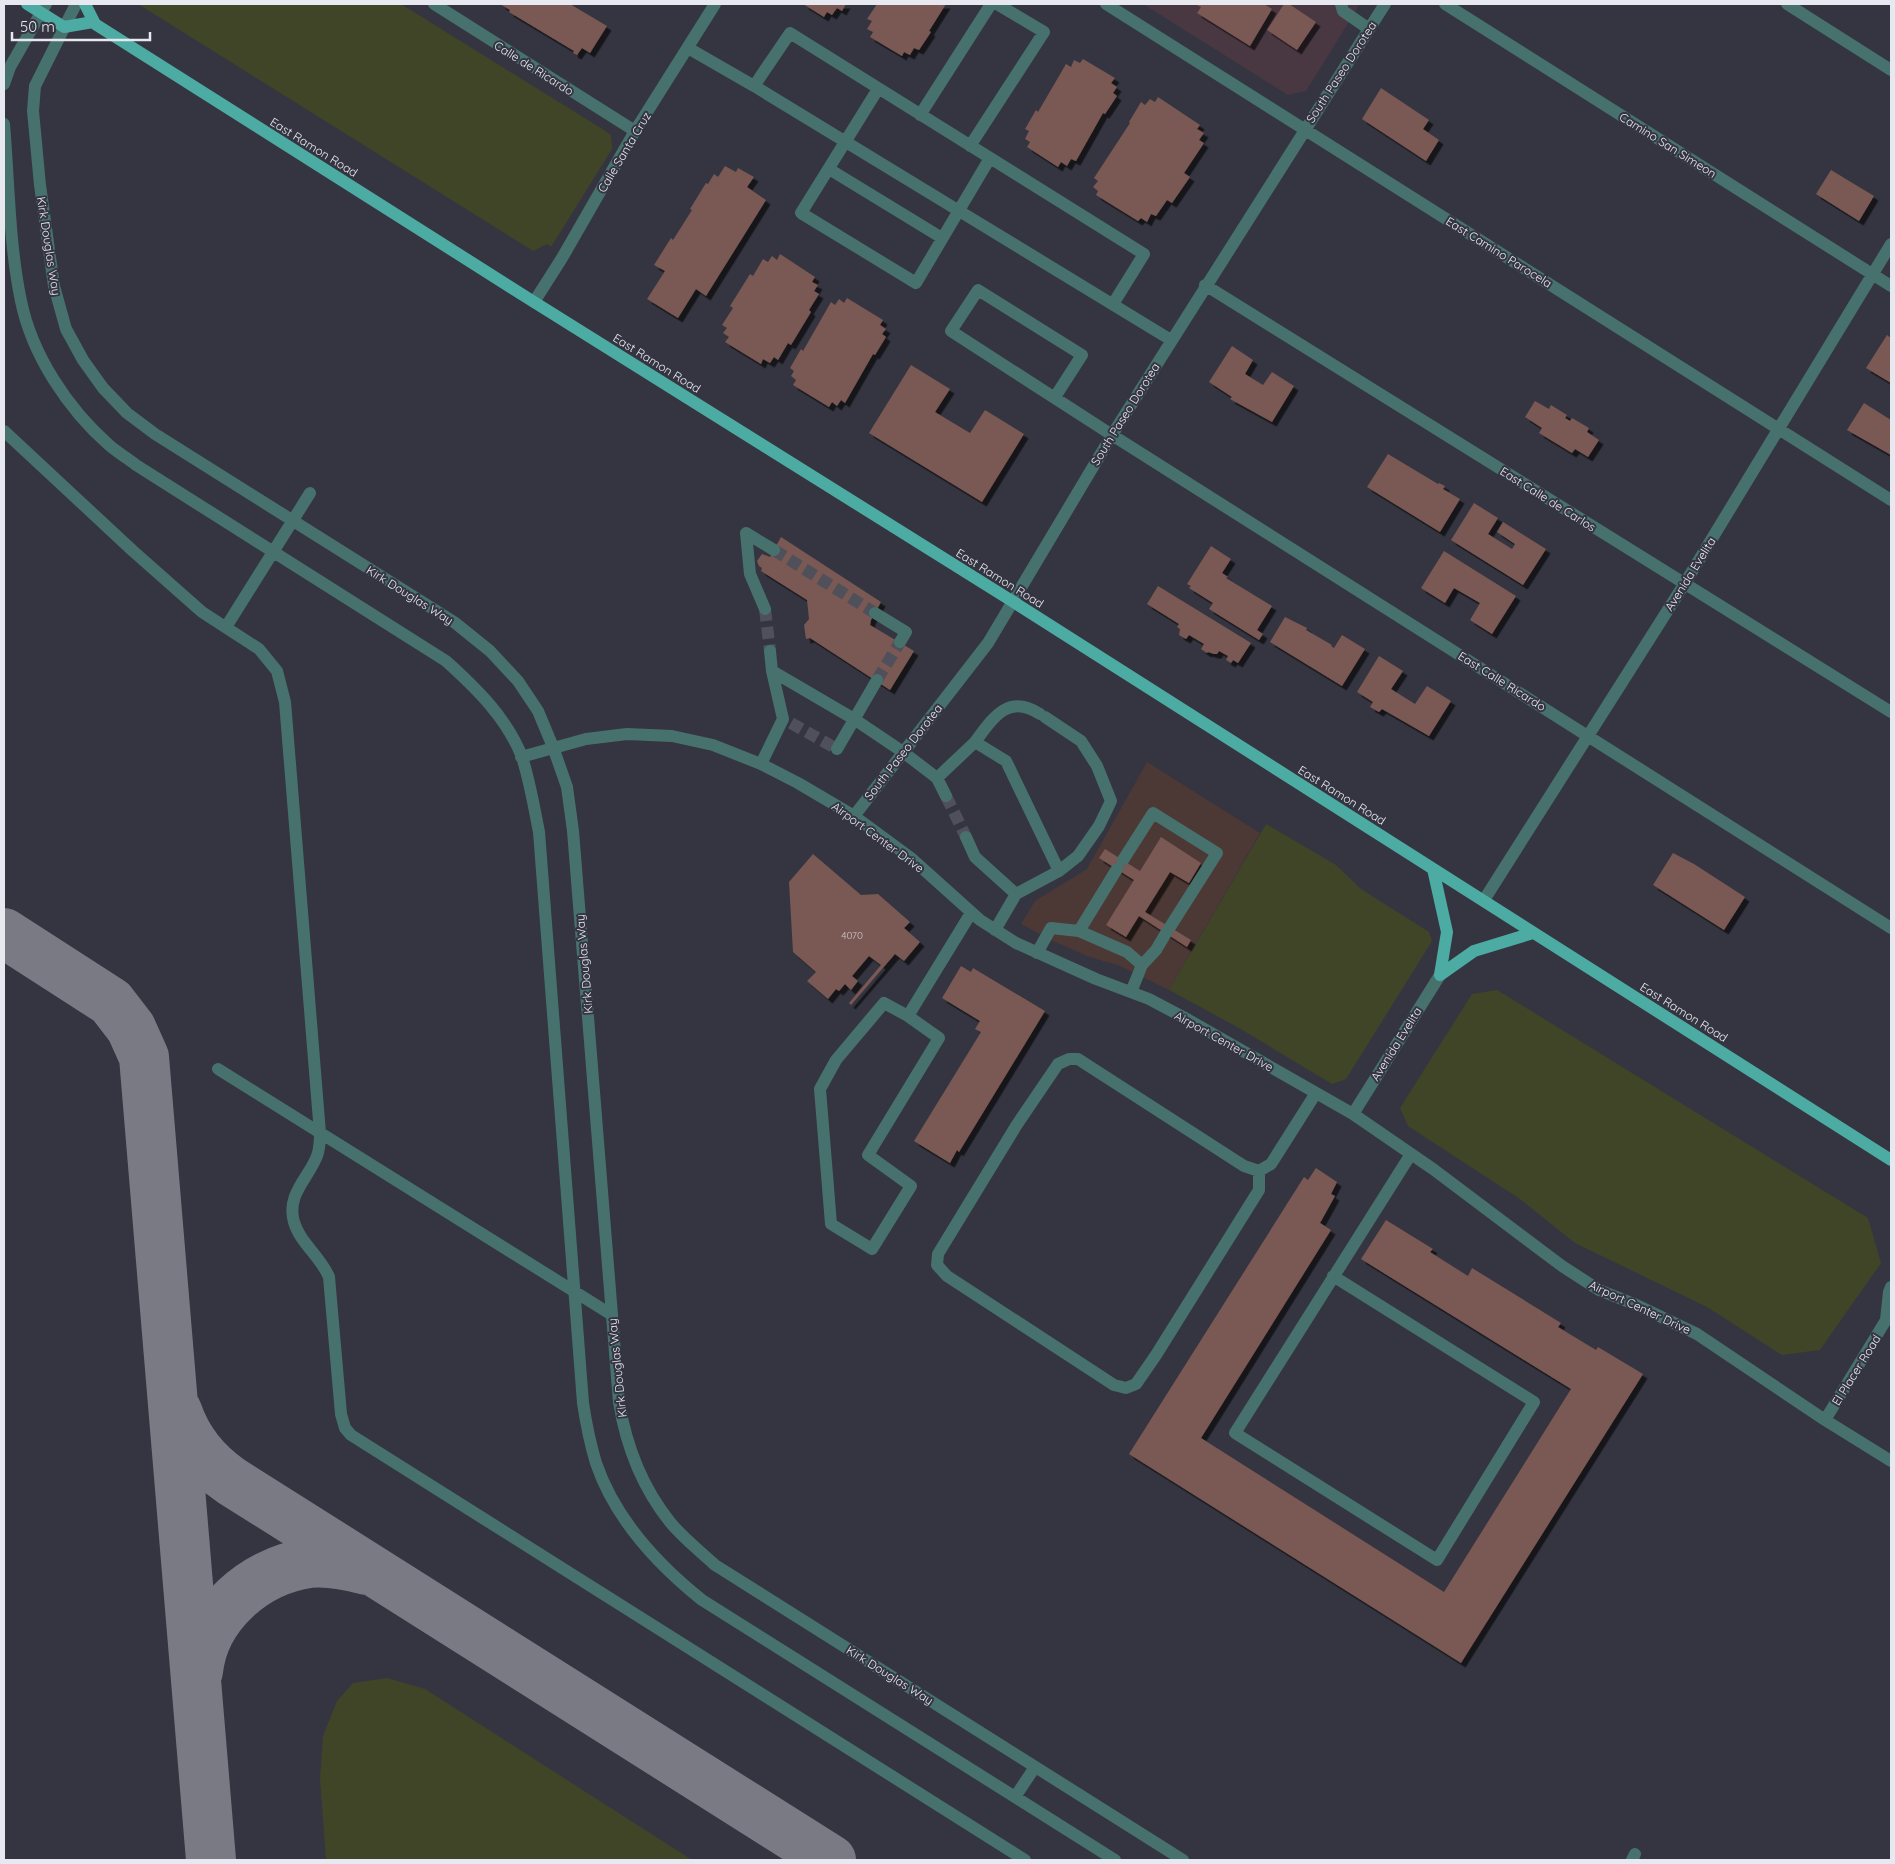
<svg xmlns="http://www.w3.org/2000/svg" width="1895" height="1864" font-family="Quicksand,sans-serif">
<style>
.commercial{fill:#4c3834}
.education{fill:#493842}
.green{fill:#404528}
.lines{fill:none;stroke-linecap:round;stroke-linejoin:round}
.taxiway{stroke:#7a7a84;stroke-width:50}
.building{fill:#7a5852;filter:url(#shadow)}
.minor-tunnel{stroke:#4f505a;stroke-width:12;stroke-dasharray:12 6;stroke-linecap:butt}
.minor{stroke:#47716d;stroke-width:12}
.major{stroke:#4caba2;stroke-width:12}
.labels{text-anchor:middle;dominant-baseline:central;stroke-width:4;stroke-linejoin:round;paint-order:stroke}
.number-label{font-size:10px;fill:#ccc4c8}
.street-label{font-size:12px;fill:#e7e8f0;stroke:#343540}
</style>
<defs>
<filter id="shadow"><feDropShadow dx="4.5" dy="4.5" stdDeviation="0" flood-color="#0009"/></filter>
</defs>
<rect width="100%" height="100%" fill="#343540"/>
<path class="commercial" d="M1147 762 1260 833 1169 990 1120 966 1087 956 1051 940 1021 924 1035 901 1087 869Z"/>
<path class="education" d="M1143 4H1360L1306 91 1288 95Z"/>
<path class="green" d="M138 4H401L604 130 611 135 612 149 551 247 547 244 533 251Z
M1266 824 1336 865 1361 889 1429 932 1432 941 1346 1079 1332 1084 1239 1028 1169 990Z
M1497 990 1868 1218 1881 1263 1820 1350 1782 1355 1707 1307 1575 1243 1520 1199 1408 1126 1400 1108 1472 994Z
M387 1678 425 1689 692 1860H326L320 1779 323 1736 337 1701 353 1683Z"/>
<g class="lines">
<path class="taxiway" d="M4 933 111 1002 131 1028 144 1057 211 1860
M177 1411C187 1441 205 1463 231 1481L831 1860
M198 1671C204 1615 254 1571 309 1563 328 1561 348 1565 367 1570"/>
</g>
<path class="building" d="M500 4H570L607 26 590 53 582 48 577 55 573 53 574 51 509 12 510 10Z
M803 4H846L842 11 837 8 832 15 827 12 824 17Z
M877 4H946L929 31 931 32 919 50 914 48 910 55 904 52 902 56 870 37 873 32 867 29 872 21 867 19Z
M1195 4H1264L1272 9 1250 46 1197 13 1201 7Z
M1284 4H1289L1316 22 1297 50 1267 30Z
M1083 59 1115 78 1111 83 1117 87 1113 93 1117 96 1105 114 1103 113 1076 161 1071 159 1067 166 1061 162 1058 167 1027 147 1030 142 1025 139 1029 131 1025 129 1036 110 1038 112 1066 64 1071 67 1074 60 1080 63Z
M1381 88 1429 120 1423 129 1439 140 1426 161 1362 119Z
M1158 97 1200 125 1197 129 1204 133 1199 140 1204 143 1184 173 1190 177 1172 203 1167 200 1156 216 1151 214 1147 222 1141 218 1138 221 1096 195 1098 191 1093 187 1098 181 1094 178 1130 123 1129 122 1141 102 1145 105 1150 99 1155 102Z
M725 166 736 172 738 168 754 177 747 187 766 200 706 296 696 289 678 318 647 299 665 271 654 265 671 238 673 240 692 210 690 209 706 183 708 184 714 174 718 177Z
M1831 170 1874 196 1859 221 1816 194Z
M780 254 815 277 812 282 818 285 814 291 819 294 809 310 811 312 791 345 788 343 778 360 774 357 770 363 763 359 761 364 725 342 729 337 723 333 727 328 722 325 733 308 730 306 750 274 753 276 763 259 768 262 772 256 777 260Z
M847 298 883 320 880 325 886 329 882 334 886 337 875 355 873 354 845 403 841 400 837 406 832 402 829 407 793 385 796 380 791 376 794 371 790 368 801 349 803 351 831 302 835 305 839 299 844 303Z
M1887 335 1891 338V383L1866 368Z
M1232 346 1253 360 1245 374 1263 385 1272 372 1294 386 1272 422 1230 399 1232 397 1209 382Z
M911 365 950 389 935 412 970 433 985 410 1024 434 982 502 869 433Z
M1535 401 1549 409 1551 405 1567 415 1565 418 1570 421 1572 418 1589 428 1587 432 1599 440 1588 457 1575 449 1572 453 1539 433 1542 428 1525 417Z
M1864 403 1891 420V455L1847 430Z
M1388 454 1438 484 1439 483 1445 486 1443 489 1460 499 1440 532 1367 487Z
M1474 503 1498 518 1488 534 1512 549 1515 544 1497 532 1503 522 1546 549 1523 585 1451 540Z
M781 537 881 602 871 620 870 625 914 651 890 690 810 638 806 639 804 625 809 619 807 600 761 571 762 568 759 566 757 561 762 554 770 557Z
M1211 546 1231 559 1222 573 1228 577 1226 578 1272 606 1257 630 1263 634 1259 640 1209 609 1213 603 1189 588 1191 586 1187 584Z
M1444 551 1516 596 1492 634 1470 620 1480 603 1454 588 1445 603 1421 588Z
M1158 586 1251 643 1238 663 1233 660 1231 663 1226 660 1228 656 1219 651 1217 654H1214L1208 652 1207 653 1201 649 1204 644 1189 635 1186 639 1179 635 1180 629 1177 627 1179 624 1147 604Z
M1285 617 1307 628 1306 630 1332 645 1331 646 1334 648 1342 635 1365 649 1342 686 1270 642Z
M1379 656 1403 671 1391 689 1415 704 1427 686 1451 701 1429 736 1382 709 1379 712 1370 707 1373 702 1357 692Z
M1161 837 1201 863 1189 883 1170 872 1145 912 1191 940 1187 947 1139 916 1126 937 1106 925 1134 880 1099 858 1105 849 1140 871Z
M1673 853 1694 864 1745 897 1724 930 1653 885Z
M813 854 861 895 878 894 910 922 904 928 920 942 904 961 895 954 851 1005 849 1003 881 965 869 956 852 976 858 981 851 990 845 984 839 991 836 989 828 999 807 981 816 972 793 952 789 882Z
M961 966 971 972 973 968 1045 1011 959 1152 957 1150 950 1163 914 1141 981 1032 975 1029 980 1021 942 998Z
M1316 1168 1337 1182 1331 1194 1335 1196 1320 1223 1331 1230 1201 1438 1444 1592 1571 1389 1361 1259 1386 1220 1433 1249 1430 1252 1468 1276 1472 1268 1561 1323 1558 1327 1596 1350 1598 1347 1643 1374 1461 1663 1129 1454 1304 1177 1308 1180Z"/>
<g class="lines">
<path class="minor-tunnel" d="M774 550 875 613
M765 609 770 651
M877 680 900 642
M791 723 837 749
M946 796 966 837"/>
<path class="minor" d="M76 4 35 86 33 111 40 185 54 286 66 329 83 360 103 388 127 413 155 434 454 622 490 651 518 681 538 711 553 747 567 787 573 831 619 1402C626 1445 642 1487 670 1522 683 1538 700 1551 715 1565L1183 1860
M434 4 635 131
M1106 4 1891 500
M1341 4 1343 11 1369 29
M1445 4 1891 286
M1787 4 1891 70
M688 48 754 86
M4 84 10 67 46 4
M878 89 801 213 916 283 990 158
M920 115 991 4
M4 124C9 182 9 244 21 301 32 355 68 409 109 445 117 452 127 458 136 465L446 661C476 688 507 718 522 757 530 782 534 807 539 832L583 1403C586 1423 590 1443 596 1463 615 1519 657 1564 702 1600L1115 1860
M970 146 1044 32 997 4
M829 169 942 238
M1205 285 1891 712
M534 302 562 258 635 131 715 4
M1113 304 1144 254 790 33 754 86C893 171 1032 255 1171 340
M1055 397 1082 355 978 290 951 331 1112 435 1891 928
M4 431 133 551 202 612 259 649 277 671 285 702 320 1133C320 1141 320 1148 317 1156 308 1179 286 1195 294 1222 300 1243 321 1257 329 1277L341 1414 345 1428 351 1435 1025 1860
M765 609 750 574 746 533 774 550
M875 613 906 632 900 642
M226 627 310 493
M770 651 772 671 854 719 903 752 937 778 946 796
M1040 714C1008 693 993 718 975 742L1006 761 1059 871 1078 856 1099 826 1111 801 1097 766 1081 741 1045 717
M837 749 877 680
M521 757 586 739 627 734 672 736 713 745 761 764 798 783 854 816 911 858 980 920 1016 943 1096 979 1149 999 1185 1018 1353 1114 1433 1169 1562 1266 1599 1290 1634 1304 1697 1334 1825 1420 1891 1461
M761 764 783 719 772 671
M937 778 975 742
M854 816 988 643 1112 435 1385 4
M966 837 975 857 1016 894 995 930
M1123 860 1153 813 1217 853 1170 927
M1016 894 1059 871
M1484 900 1685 583 1891 244
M1079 931 1117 869
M1037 953 1051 928 1079 931 1127 952 1142 965 1131 992
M1142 965 1156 950 1166 933
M908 1016 939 1038 868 1155 911 1186 872 1249 831 1224 820 1089 836 1060 884 1003 908 1016 971 913
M218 1069 612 1315
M1353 1114 1440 975
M1259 1171V1190L1156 1355 1136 1384 1126 1388 1114 1385 947 1276 937 1265 938 1254 1016 1126 1058 1064 1069 1059H1078L1244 1166 1259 1171 1271 1164 1316 1093
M1333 1276 1534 1402 1437 1560 1235 1433 1411 1154
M1825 1420 1886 1320 1889 1292 1891 1287
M1015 1797 1035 1767
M1632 1860 1635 1854"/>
<path class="major" d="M27 4 64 27 93 22
M85 4 95 24 534 302 1012 601 1891 1160
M1433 869 1447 932 1440 975
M1440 975 1474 951 1533 933"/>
</g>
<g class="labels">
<g class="number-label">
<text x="852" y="935">4070</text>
</g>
<g class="street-label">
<text transform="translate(534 68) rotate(32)">Calle de Ricardo</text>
<text transform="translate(1341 72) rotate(-57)">South Paseo Dorotea</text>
<text transform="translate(1668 145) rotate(32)">Camino San Simeon</text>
<text transform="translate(314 147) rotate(32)">East Ramon Road</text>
<text transform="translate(624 152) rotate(-59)">Calle Santa Cruz</text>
<text transform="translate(49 246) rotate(81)">Kirk Douglas Way</text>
<text transform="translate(1499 252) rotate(32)">East Camino Parocela</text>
<text transform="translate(657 363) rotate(32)">East Ramon Road</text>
<text transform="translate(1125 414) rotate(-58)">South Paseo Dorotea</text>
<text transform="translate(1548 499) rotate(32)">East Calle de Carlos</text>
<text transform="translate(1690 574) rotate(-58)">Avenida Evelita</text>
<text transform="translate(1000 578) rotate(32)">East Ramon Road</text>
<text transform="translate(410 595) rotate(32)">Kirk Douglas Way</text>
<text transform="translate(1502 681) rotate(32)">East Calle Ricardo</text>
<text transform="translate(903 752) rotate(-52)">South Paseo Dorotea</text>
<text transform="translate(1342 795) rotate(32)">East Ramon Road</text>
<text transform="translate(878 837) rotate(36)">Airport Center Drive</text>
<text transform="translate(584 964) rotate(-95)">Kirk Douglas Way</text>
<text transform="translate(1684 1012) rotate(32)">East Ramon Road</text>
<text transform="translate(1224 1041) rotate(29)">Airport Center Drive</text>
<text transform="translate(1396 1044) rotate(-58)">Avenida Evelita</text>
<text transform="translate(1640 1307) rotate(25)">Airport Center Drive</text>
<text transform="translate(617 1368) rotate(-96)">Kirk Douglas Way</text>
<text transform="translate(1856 1370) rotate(-58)">El Placer Road</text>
<text transform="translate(890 1675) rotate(32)">Kirk Douglas Way</text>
</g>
</g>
<rect width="1895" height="1864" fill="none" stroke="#e7e8f0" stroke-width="10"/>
<path d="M12 32v8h138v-8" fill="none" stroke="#e7e8f0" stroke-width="2.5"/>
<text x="20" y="32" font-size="15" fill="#e7e8f0" stroke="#343540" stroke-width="4" paint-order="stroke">50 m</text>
</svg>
